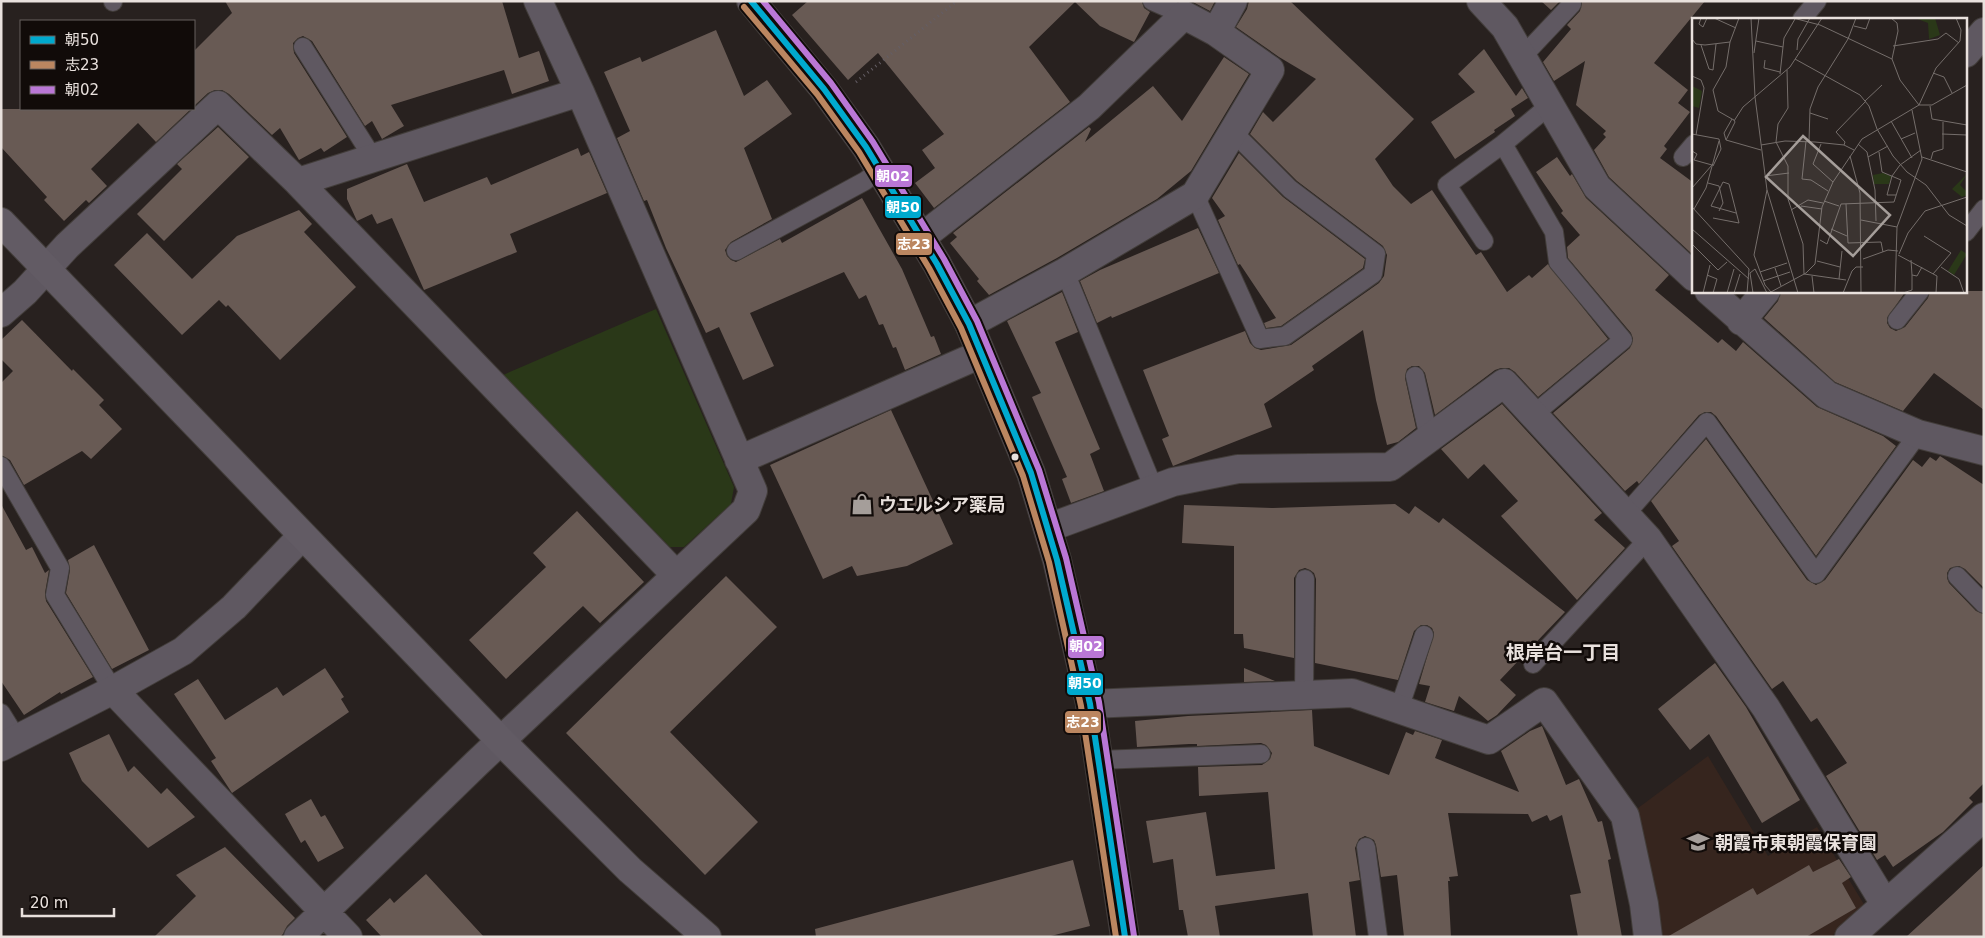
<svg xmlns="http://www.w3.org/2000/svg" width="1985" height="938" font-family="'DejaVu Sans','Noto Sans JP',sans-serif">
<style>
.built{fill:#36251e}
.green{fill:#2a3818}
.building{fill:#685a54}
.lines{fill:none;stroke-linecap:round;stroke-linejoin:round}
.lane-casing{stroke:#423d3a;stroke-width:20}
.street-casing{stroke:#423d3a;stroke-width:30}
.secondary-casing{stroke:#423d3a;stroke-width:30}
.primary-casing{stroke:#423d3a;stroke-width:30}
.path{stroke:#645e65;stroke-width:3;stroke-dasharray:1 4;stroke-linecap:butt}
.lane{stroke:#5f5861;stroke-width:18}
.street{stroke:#5f5861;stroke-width:28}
.secondary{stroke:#625b64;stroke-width:28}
.primary{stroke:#605862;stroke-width:28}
.bus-1-casing{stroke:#110b09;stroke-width:10}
.bus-2-casing{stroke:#110b09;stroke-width:10}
.bus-3-casing{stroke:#110b09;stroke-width:10}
.bus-1{stroke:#00a9ce;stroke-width:6}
.bus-2{stroke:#bb8660;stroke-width:6}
.bus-3{stroke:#ba77d6;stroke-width:6}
.bus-dot{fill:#e9e1dd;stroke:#110b09;stroke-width:2}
.labels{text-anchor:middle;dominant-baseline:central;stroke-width:5;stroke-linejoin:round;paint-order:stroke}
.poi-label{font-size:18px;font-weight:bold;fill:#e9e1dd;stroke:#110b09;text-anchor:start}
.neighbourhood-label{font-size:19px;font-weight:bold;fill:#e9e1dd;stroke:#110b09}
.inset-road{fill:none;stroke:#756e6b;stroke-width:1}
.view{fill:#a59e9a;fill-opacity:0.15;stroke:#a59e9a;stroke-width:2.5}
.inset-edge{fill:none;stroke:#e9e1dd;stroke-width:2.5}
.line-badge{stroke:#110b09;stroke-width:2}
.badge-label{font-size:14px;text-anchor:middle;font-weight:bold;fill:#fff}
</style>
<rect width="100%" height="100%" fill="#28211f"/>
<path class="built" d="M1708 756 1768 856 1817 827 1865 906 1831 937H1652L1630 814Z"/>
<path class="green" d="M656 309 734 487 731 504 684 547H670L503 375Z"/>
<path class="building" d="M225 1H502L519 58 539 51 549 81 512 94 504 70 391 105 404 126 382 139 372 121 365 126 312 41 303 36 298 38 293 43 294 53 347 137 324 152 321 148 299 160 280 128 272 135 229 94 222 90H215L208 93 194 106V51L232 13Z
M808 1H1142L1144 8 1150 12 1134 42 1100 26 1075 2 1029 47 1070 102 934 208 915 183 935 168 922 150 944 134 878 53 848 80 792 15Z
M1191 1H1215L1210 11Z
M1249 1H1290L1414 119 1375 159 1393 186 1411 204 1432 190 1476 255 1481 252 1507 292 1529 275 1532 278 1548 264 1608 339 1538 397 1515 372 1509 368H1501L1495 370 1435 415 1425 373 1419 366H1412L1407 369 1405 378 1416 428 1398 442 1387 445 1376 400 1363 330 1312 366 1314 370 1264 404 1272 427 1173 466 1162 439 1169 436 1143 370 1245 331 1250 343 1255 348 1261 350 1291 345 1379 283 1384 276 1387 255 1383 246 1297 181 1250 134 1263 112 1273 122 1316 79 1279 57 1236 27 1247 9Z
M1541 1H1560L1551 10Z
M1582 1H1705L1654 63 1688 90 1678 103 1690 112 1664 146 1667 149 1660 158 1694 183V251L1691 253 1609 177 1594 150 1606 137 1603 134 1606 131 1576 105 1585 61 1554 81 1543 62 1571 29 1567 25 1580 11Z
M716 30 744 96 767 80 792 114 744 148 772 219 731 242 725 250 727 256 731 260 736 262 780 239 782 243 862 198 902 269 931 337 934 336 941 354 905 370 896 347 893 348 883 324 879 325 866 295 859 299 844 272 750 313 774 366 743 380 719 327 706 333 666 248 647 200 644 201 617 138 630 131 604 72 640 57 642 62Z
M1484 49 1516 96 1522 88 1528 98 1511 109 1515 116 1494 130 1495 132 1455 159 1431 122 1475 92 1458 74Z
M1224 57 1249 74 1191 171 1157 199 1057 258 989 295 977 281 979 279 950 243 957 237 953 233 1089 127 1091 129 1085 142 1153 86 1182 121Z
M1 109H191L156 142 138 123 91 169 107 186 89 203 86 200 64 221 44 200 47 197 1 147Z
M218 127 249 157 164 241 137 214 182 169 177 164Z
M578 148 581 156 589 152 607 193 510 234 517 252 424 290 392 218 377 224 372 214 357 221 347 199V189L407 164 424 202 487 177 491 185Z
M1239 153 1283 197 1365 259 1363 268 1281 326 1266 328 1264 323 1276 318 1240 264 1238 265 1218 220 1225 216 1212 198Z
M1557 157 1570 176 1572 174 1586 198 1669 275 1655 290 1718 343 1722 339 1736 351 1743 342 1817 407 1883 436 1896 446 1816 556 1716 416 1711 412H1705L1699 415 1639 484 1637 481 1625 491 1553 413 1630 348 1633 339 1631 333 1568 258 1567 247 1580 235 1561 213 1563 211 1536 172Z
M299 210 312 224 304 232 356 287 280 360 228 305 226 307 219 300 182 335 114 265 147 233 192 279 237 236Z
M1198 228 1219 273 1112 318 1111 316 1097 323 1080 281 1100 270Z
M1781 291H1906L1887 318V323L1890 328 1896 331 1905 327 1928 298 1930 291H1984V410L1934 373 1903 411 1835 382 1764 318 1778 301Z
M1062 292 1078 332 1055 342 1100 449 1090 454 1104 491 1071 503 1062 479 1067 477 1032 397 1041 393 1007 321Z
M22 320 72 371 73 369 104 400 99 405 122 429 91 459 82 451 24 485 10 460 1 455V383L13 371 1 359V340Z
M1502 404 1602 513 1594 520 1625 548 1577 600 1501 516 1518 501 1484 464 1468 479 1441 449Z
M891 410 953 544 907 566 857 576 852 566 823 579 770 465Z
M1706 439 1807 580 1816 585 1825 580 1913 460 1922 467 1930 457 1936 461 1940 456 1984 485V588L1965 569 1959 566 1950 568 1947 573V578L1949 583 1976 611 1984 614V783L1969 798 1973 802 1943 832 1893 867 1885 855 1877 860 1826 776 1847 763 1817 718 1811 722 1783 681 1772 689 1672 546 1679 541 1651 501Z
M1 504 26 550 32 547 45 573 49 570 45 593 46 601 93 677 61 694 60 692 24 715 1 681Z
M1395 504 1409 514 1415 506 1439 523 1443 518 1565 612 1500 680 1516 695 1497 715 1488 721 1459 696 1454 711 1425 702 1430 686 1419 684 1434 633 1432 628 1427 625H1421L1414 631 1398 680 1315 663 1316 579 1314 573 1310 570 1305 568 1299 570 1294 578V658L1244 648 1243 634H1234V546L1182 543 1184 505 1273 508Z
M577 511 644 582 600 623 583 606 506 679 469 640 546 567 533 553Z
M94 545 149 650 112 669 66 593 70 570 68 560Z
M726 576 777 627 670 732 758 822 705 875 566 733Z
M1715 663 1746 707 1800 800 1762 823 1709 734 1690 750 1658 709Z
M325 668 344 697 341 699 349 712 232 793 211 761 216 758 174 694 198 679 225 720 277 687 283 696Z
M1244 668 1275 681 1244 682Z
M1312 710 1314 746 1389 775 1406 732 1413 735 1415 731 1442 740 1435 758 1519 792 1501 751 1530 731 1542 726 1566 785 1579 779 1598 822 1602 821 1611 859 1608 860 1622 937H1578L1570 895 1581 893 1562 815 1550 821 1547 815 1532 822 1528 814 1448 813 1458 876 1449 877 1450 881H1448L1451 937H1404L1397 875 1381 877 1376 845 1374 840 1365 836 1359 839 1355 848 1360 880 1349 882 1356 937H1313L1308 893 1215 906 1220 937H1188L1183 910H1179L1173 859 1153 863 1146 821 1206 812 1216 876 1275 869 1268 792 1199 796 1198 767 1262 765 1270 759 1272 753 1266 745 1261 743 1197 746V744H1189L1137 747 1135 721 1188 716Z
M109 734 128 772 134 766 161 794 167 788 195 817 148 848 82 781 69 753Z
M311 799 321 817 325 815 344 848 318 862 305 840 301 843 285 814Z
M225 847 295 918 287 926 283 934 280 937H154L196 896 176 875Z
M1839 859 1851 877 1842 883 1856 908 1806 937H1667L1753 888 1757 895 1809 865 1813 872Z
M1073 860 1090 926 1047 937H816L815 929Z
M1984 865V937H1906L1952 895Z
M426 874 484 937H382L366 920 390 898 394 903Z"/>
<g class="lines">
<g class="lane-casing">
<path id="lane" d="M113 1V2
M1152 1 1184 15
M1802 19 1817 1
M303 47 373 158
M1522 57 1572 4
M1503 144 1554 232 1558 262 1623 340 1533 415
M1683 157 1694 144
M1195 195 1260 339 1285 336 1373 274 1376 254 1290 189 1233 132
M1966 232 1984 209
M1484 241 1447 185 1503 144 1550 105
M736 251 865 181 880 170
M1065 272 1154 489
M1897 320 1920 291
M1415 376 1429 438
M1 466 60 568 55 595 113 690
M1625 515 1707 422 1816 574 1918 434
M1957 576 1984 604
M1533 664 1648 539
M1304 695 1305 579
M1399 709 1424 635
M1 713 17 739
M1098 760 1261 754
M1366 847 1378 937"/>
</g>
<g class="street-casing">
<path id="street" d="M1481 1 1505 27 1597 187 1694 277
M1966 53 1984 32
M298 182 580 92
M922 237 1089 107 1184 15 1216 32
M1709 291 1827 395 1918 434 1984 451
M1 313 25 292 67 246 218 105 298 182 676 575
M1741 321 1766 291
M969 324 1065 272 1195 195 1270 70 1216 32 1233 1
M739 460 981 354
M1048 528 1173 482 1238 469 1390 467 1504 383 1648 539 1766 708 1885 904
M113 690 348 937
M1090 704 1352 693 1489 740 1544 702 1625 816 1644 904 1648 937
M1 747 113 690 183 651 234 607 302 536
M298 937 477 763 746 510 753 491 580 92 538 1
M1849 937 1984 817"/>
</g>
<g class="secondary-casing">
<path id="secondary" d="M1 222 501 741 630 870 707 937"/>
</g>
<g class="primary-casing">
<path id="primary" d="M751 1 824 89 866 147 937 264 969 324 1031 473 1057 560 1090 704 1125 937"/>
</g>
<path class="path" d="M856 82 957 1"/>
<use href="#lane" class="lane"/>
<use href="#street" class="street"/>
<use href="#secondary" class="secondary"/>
<use href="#primary" class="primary"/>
<g class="bus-1-casing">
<path id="bus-1" d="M751 1 824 89 866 147 937 264 969 324 1031 473 1057 560 1090 704 1125 937"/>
</g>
<g class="bus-2-casing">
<path id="bus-2" d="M744 7 817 94 859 152 929 268 961 328 1023 476 1049 562 1081 706 1116 937"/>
</g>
<g class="bus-3-casing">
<path id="bus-3" d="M763 1 831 83 873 142 944 259 977 321 1039 470 1066 558 1099 702 1134 936"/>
</g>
<use href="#bus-1" class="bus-1"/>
<use href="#bus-2" class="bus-2"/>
<use href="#bus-3" class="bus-3"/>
</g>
<defs>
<g id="shop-bare" transform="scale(1.725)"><path d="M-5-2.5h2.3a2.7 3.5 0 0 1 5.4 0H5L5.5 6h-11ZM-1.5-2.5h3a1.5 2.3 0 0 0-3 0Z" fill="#a59e9a" stroke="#110b09" stroke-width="2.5" paint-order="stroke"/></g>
<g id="school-bare" transform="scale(1.725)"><path d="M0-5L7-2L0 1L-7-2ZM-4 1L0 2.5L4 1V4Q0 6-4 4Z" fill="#a59e9a" stroke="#110b09" stroke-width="2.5" paint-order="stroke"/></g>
</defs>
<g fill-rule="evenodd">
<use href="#shop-bare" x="862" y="504"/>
<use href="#school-bare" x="1698" y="842"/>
</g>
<circle class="bus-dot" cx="1015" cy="457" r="4.5"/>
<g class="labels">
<g class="poi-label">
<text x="879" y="504">ウエルシア薬局</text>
<text x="1715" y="842">朝霞市東朝霞保育園</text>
</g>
<g class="neighbourhood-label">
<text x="1563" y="652">根岸台一丁目</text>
</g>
</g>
<g transform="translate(1692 18)">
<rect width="275" height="275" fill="#28211f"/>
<path d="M223 0H243L248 17 237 21 236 5ZM0 68 10 73 7 90 0 88ZM191 155 199 158 197 166H182L181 157ZM275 156 268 167 275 174V177L270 179 260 171ZM269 232 275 236 262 257 256 253Z" fill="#2a3818"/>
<path class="inset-road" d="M9 0 7 6 11 9 15 0M22 0 44 10M59 0 63 79 75 172 106 275M101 0 128 7 200 41 208 62 227 87H240L275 67M199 0 205 5 206 13 200 41M162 8 174 11 178 0M0 21 4 26 13 27 38 24M64 23 91 29M9 27 17 51 21 52 24 26M201 28 246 21 254 15 267 25M105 32 106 21 118 0M62 35 67 0M103 41 168 77 177 88 185 111 201 138 215 154 234 167 257 197 275 208M73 42 72 50 88 54M95 52 96 90 86 106 84 124 96 148V181L111 226 112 256 154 262M241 55 252 59 260 75M88 56 92 20 103 1M0 58 9 62 12 70 4 117M173 83 190 67M238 88 240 101 275 107M118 95 136 101M40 101 32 115 34 122 43 104 42 102 40 101 26 93 21 72 34 49 38 24 47 0M42 103 51 89 98 49 130 0M199 103 220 140M0 116 27 121 29 131 21 148M250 116 275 117M209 121 223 115M34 122 69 132M114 123 110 161 119 162 136 173M117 123 118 91 126 69 156 21 164 0M129 126 121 146 141 164M166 126 175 134 183 172 184 203M69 127 93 123 123 124 152 127 162 132M152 127 153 124 144 114 174 83M0 133 5 136 2 142 20 147M158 138 168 175 169 275M176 139 196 128M230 139 275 154M239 141 241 134 251 131V104M73 158 97 155M16 165 27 168 31 185 27 193M0 170 20 147M75 172 62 237 73 267 79 274M204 177H195L200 158 208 147 229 132M132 183 147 188M154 186 156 225 189 224 191 234M109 188 130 191M0 189 57 251 55 275M2 191 14 170 27 123M99 192 116 182 131 185M21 200 47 205 37 166 31 164 19 188 44 195M169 202 205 209M0 211 57 261M139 211 155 218M232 218 259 235 241 256M128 222 135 226 149 186 202 184 209 162 190 154 187 134M0 226 26 252 35 244M207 236 216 215 233 193 275 179M206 237 245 258 244 275M171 241 196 232 206 233M219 242 220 257M125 243 148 249M249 249 267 261 272 275M83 250 89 268M68 254 95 245M15 257 25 261 21 275M120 258 122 275M147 261 150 233M71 263 98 254M11 275 18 247M35 275 42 251M42 275 48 256M61 275 58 255 63 251 75 275M77 275 114 255 123 246 130 189 141 164 170 121 227 87 244 50 268 23 269 12 264 0M151 275 160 253 164 249H171M203 275 205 209 230 141 220 92M211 275 220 272V257L225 258 230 249"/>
<path class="view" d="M111 118 198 197 161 238 74 159Z"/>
<rect width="275" height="275" class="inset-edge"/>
</g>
<g class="line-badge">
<rect x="874" y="164" width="39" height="24" rx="5" fill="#ba77d6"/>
<rect x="884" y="195" width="38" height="24" rx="5" fill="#00a9ce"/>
<rect x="895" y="232" width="38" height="24" rx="5" fill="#bb8660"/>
<rect x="1067" y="635" width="38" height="24" rx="5" fill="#ba77d6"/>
<rect x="1066" y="672" width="38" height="24" rx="5" fill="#00a9ce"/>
<rect x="1064" y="710" width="38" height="24" rx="5" fill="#bb8660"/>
</g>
<g class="badge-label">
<text x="893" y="181">朝02</text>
<text x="903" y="212">朝50</text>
<text x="914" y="249">志23</text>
<text x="1086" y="651">朝02</text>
<text x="1085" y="688">朝50</text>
<text x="1083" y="727">志23</text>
</g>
<rect width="1985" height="938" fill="none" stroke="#e9e1dd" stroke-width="5"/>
<rect x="20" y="20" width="175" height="90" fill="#110b09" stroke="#67615e"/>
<rect x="30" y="36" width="25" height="8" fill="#00a9ce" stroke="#67615e"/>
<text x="65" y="45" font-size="15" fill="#e9e1dd">朝50</text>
<rect x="30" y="61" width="25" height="8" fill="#bb8660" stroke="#67615e"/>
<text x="65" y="70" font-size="15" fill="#e9e1dd">志23</text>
<rect x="30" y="86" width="25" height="8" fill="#ba77d6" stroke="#67615e"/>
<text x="65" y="95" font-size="15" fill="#e9e1dd">朝02</text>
<path d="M22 908v8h92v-8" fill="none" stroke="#e9e1dd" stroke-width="2.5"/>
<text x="30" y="908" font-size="15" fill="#e9e1dd" stroke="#110b09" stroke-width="4" paint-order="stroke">20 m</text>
</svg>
